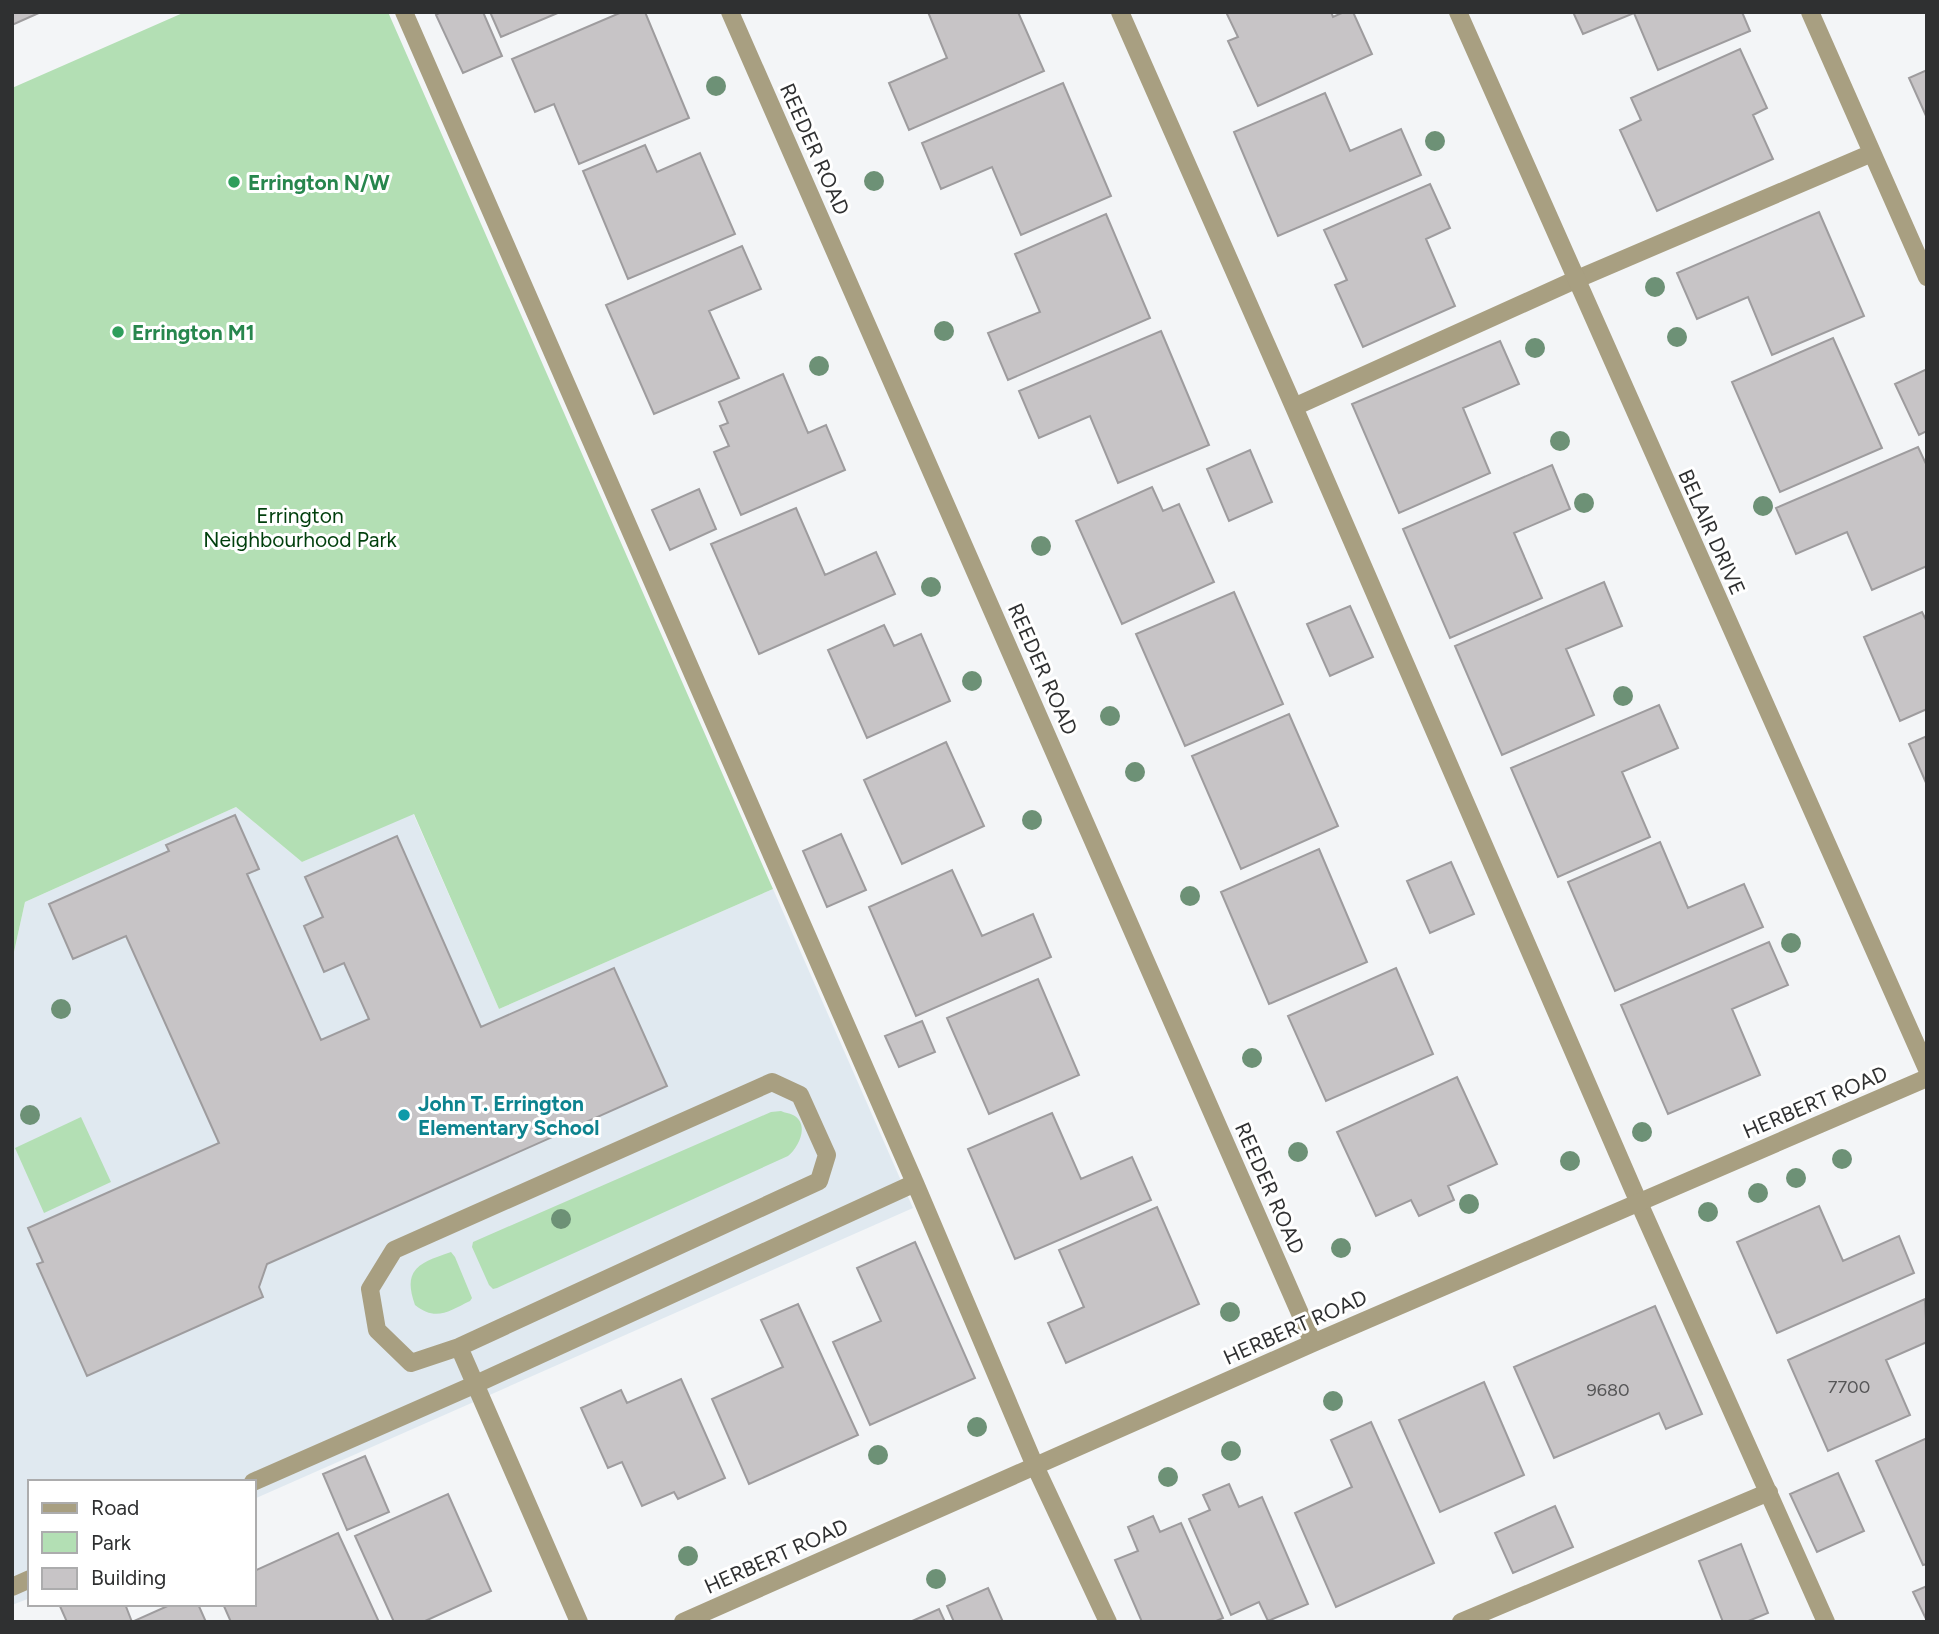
<svg xmlns="http://www.w3.org/2000/svg" width="1939" height="1634" font-family="Figtree,sans-serif">
<style>
.built{fill:#e0e9f0}
.green{fill:#b3dfb4}
.building{fill:#c7c4c6;stroke:#9e9c9e;stroke-width:2}
.lines{fill:none;stroke-linecap:round;stroke-linejoin:round}
.service{stroke:#a89f81;stroke-width:18}
.minor{stroke:#a89f81;stroke-width:18}
.tree{fill:#6d9176}
.leisure-dot{fill:#2e9e5b;stroke:#fff;stroke-width:2.5}
.culture-dot{fill:#0f9aa8;stroke:#fff;stroke-width:2.5}
.labels{text-anchor:middle;dominant-baseline:central;stroke-width:6;stroke-linejoin:round;paint-order:stroke}
.number-label{font-size:18px;fill:#555556}
.street-label{font-size:21px;fill:#2f3031;stroke:#fff}
.leisure-label{font-size:21px;font-weight:bold;fill:#27864d;stroke:#fff;text-anchor:start}
.park-label{font-size:21px;fill:#003f0c;stroke:#fff}
.culture-label{font-size:21px;font-weight:bold;fill:#0d838f;stroke:#fff;text-anchor:start}
</style>
<rect width="100%" height="100%" fill="#f3f5f7"/>
<path class="built" d="M236 807 302 862 413 813 499 1009 773 889 913 1208 254 1499V1482H30V1598L12 1605V961L25 902Z"/>
<path class="green" d="M185 12H388L773 889 499 1009 414 814 302 862 236 807 25 902 12 961V88Z
M781 1111C785 1113 789 1113 793 1115 810 1124 799 1147 788 1156L497 1288 493 1289 489 1285 472 1247 473 1242 771 1112Z
M81 1117 111 1182 44 1213 15 1148Z
M451 1252 455 1257 472 1298 470 1301C449 1311 436 1322 415 1305 402 1269 419 1263 451 1252Z"/>
<path class="building" d="M12 12H41L12 25Z
M441 12H483L502 56 463 73 436 15Z
M490 12H560L501 37Z
M622 12H645L689 118 579 164 554 104 535 112 512 59Z
M928 12H1018L1044 71 909 130 889 83 947 58Z
M1226 12H1331L1333 17 1344 12H1353L1372 54 1258 106 1228 41 1238 37Z
M1573 12H1742L1750 31 1658 70 1634 13 1583 34Z
M1740 49 1767 108 1753 115 1773 159 1657 211 1620 130 1641 120 1631 98Z
M1927 70V118L1909 78Z
M1063 83 1111 196 1021 235 992 167 941 189 922 143Z
M1325 93 1350 151 1401 129 1421 175 1278 236 1234 132Z
M645 145 657 172 700 153 735 234 628 279 583 171Z
M1430 184 1450 228 1426 239 1455 306 1363 347 1335 285 1347 280 1324 230Z
M1819 212 1864 316 1772 355 1748 297 1697 319 1677 273Z
M1106 214 1150 318 1008 380 988 333 1040 312 1015 254Z
M742 246 761 289 709 311 739 378 654 414 606 305Z
M1161 331 1209 445 1118 483 1090 416 1039 438 1019 391Z
M1833 338 1882 448 1780 492 1732 382Z
M1500 341 1519 384 1463 408 1490 473 1399 513 1352 404Z
M1927 369V431L1919 435 1895 384Z
M783 374 808 433 826 425 845 470 741 515 714 452 729 446 720 426 728 423 719 402Z
M1918 447 1927 466V566L1872 590 1847 532 1796 554 1776 508Z
M1250 450 1272 502 1229 521 1207 469Z
M1552 465 1570 509 1514 533 1542 598 1450 638 1403 529Z
M1152 487 1163 511 1179 504 1214 582 1122 624 1076 521Z
M699 489 716 529 670 550 652 510Z
M796 508 825 575 876 552 895 594 759 654 711 544Z
M1604 582 1622 626 1566 649 1594 715 1502 755 1455 646Z
M1234 592 1283 704 1185 746 1136 634Z
M1350 606 1373 657 1330 676 1307 624Z
M1922 612 1927 622V709L1900 721 1864 637Z
M884 625 894 646 921 634 950 701 867 738 828 650Z
M1659 705 1678 748 1622 772 1650 837 1558 877 1511 768Z
M1289 714 1338 826 1241 869 1192 756Z
M1927 736V785L1909 744Z
M946 742 984 826 902 864 864 780Z
M235 815 259 869 247 874 321 1040 369 1019 344 963 324 972 304 926 323 917 305 877 397 836 481 1027 614 968 667 1086 267 1264 259 1287 263 1297 87 1376 37 1264 43 1262 28 1228 219 1143 126 936 73 959 49 904 169 851 166 845Z
M841 834 866 890 827 907 803 851Z
M1660 842 1688 908 1744 884 1763 927 1615 991 1568 882Z
M1319 849 1367 962 1269 1004 1221 892Z
M1451 862 1474 914 1430 933 1407 881Z
M952 870 982 936 1033 914 1051 957 916 1016 869 907Z
M1769 942 1788 985 1732 1009 1760 1075 1668 1114 1621 1005Z
M1396 968 1433 1054 1326 1101 1288 1016Z
M1038 979 1079 1075 989 1114 947 1018Z
M922 1021 935 1052 899 1067 885 1036Z
M1457 1077 1497 1164 1448 1186 1454 1200 1419 1216 1411 1200 1376 1216 1337 1132Z
M1052 1113 1081 1179 1132 1157 1151 1200 1015 1259 968 1149Z
M1819 1206 1843 1261 1899 1236 1914 1273 1777 1333 1737 1242Z
M1157 1207 1199 1304 1066 1363 1048 1323 1084 1307 1059 1250Z
M915 1242 975 1378 870 1425 833 1342 881 1321 857 1268Z
M1925 1299 1927 1342 1886 1360 1910 1415 1828 1451 1788 1360Z
M798 1304 858 1435 749 1484 712 1399 783 1367 761 1320Z
M1655 1306 1702 1414 1666 1429 1659 1413 1554 1458 1514 1367Z
M681 1379 725 1478 678 1499 674 1492 642 1506 622 1462 608 1468 581 1408 621 1390 627 1403Z
M1484 1382 1524 1475 1440 1512 1399 1420Z
M1371 1422 1434 1563 1336 1607 1295 1513 1352 1487 1331 1440Z
M1927 1438V1564L1923 1565 1876 1461Z
M365 1456 389 1512 347 1530 323 1474Z
M1838 1473 1864 1531 1817 1552 1790 1494Z
M1229 1484 1239 1507 1262 1497 1308 1604 1268 1621 1259 1602 1231 1615 1189 1519 1210 1510 1203 1495Z
M448 1494 491 1591 423 1622H394L355 1536Z
M1555 1506 1573 1547 1513 1573 1495 1533Z
M1153 1516 1160 1532 1181 1523 1223 1618 1214 1622H1142L1115 1560 1138 1551 1128 1527Z
M338 1533 379 1622H231L223 1604H254V1571Z
M1741 1544 1768 1613 1746 1622H1723L1699 1561Z
M1927 1586V1621L1913 1592Z
M988 1588 1003 1622H954L947 1606Z
M59 1604H125L132 1622 172 1604H198L206 1622H67Z
M939 1609 945 1622H910Z"/>
<g class="lines">
<path class="service" d="M404 12 915 1183 1035 1466 1108 1622
M1120 12 1294 407 1639 1203 1826 1622
M1810 12 1927 277
M1294 407 1575 280 1872 153
M772 1082 800 1095 827 1155 819 1181 459 1347 411 1363 377 1330 370 1289 394 1250Z
M459 1347 579 1622
M253 1482 476 1384 915 1183
M12 1587 30 1579
M1461 1622 1769 1492"/>
<path class="minor" d="M730 12 1313 1343
M1458 12 1927 1069
M683 1622 1313 1343 1927 1078"/>
</g>
<g class="tree">
<circle cx="716" cy="86" r="10"/>
<circle cx="1435" cy="141" r="10"/>
<circle cx="874" cy="181" r="10"/>
<circle cx="1655" cy="287" r="10"/>
<circle cx="944" cy="331" r="10"/>
<circle cx="1677" cy="337" r="10"/>
<circle cx="1535" cy="348" r="10"/>
<circle cx="819" cy="366" r="10"/>
<circle cx="1560" cy="441" r="10"/>
<circle cx="1584" cy="503" r="10"/>
<circle cx="1763" cy="506" r="10"/>
<circle cx="1041" cy="546" r="10"/>
<circle cx="931" cy="587" r="10"/>
<circle cx="972" cy="681" r="10"/>
<circle cx="1623" cy="696" r="10"/>
<circle cx="1110" cy="716" r="10"/>
<circle cx="1135" cy="772" r="10"/>
<circle cx="1032" cy="820" r="10"/>
<circle cx="1190" cy="896" r="10"/>
<circle cx="1791" cy="943" r="10"/>
<circle cx="61" cy="1009" r="10"/>
<circle cx="1252" cy="1058" r="10"/>
<circle cx="30" cy="1115" r="10"/>
<circle cx="1642" cy="1132" r="10"/>
<circle cx="1298" cy="1152" r="10"/>
<circle cx="1842" cy="1159" r="10"/>
<circle cx="1570" cy="1161" r="10"/>
<circle cx="1796" cy="1178" r="10"/>
<circle cx="1758" cy="1193" r="10"/>
<circle cx="1469" cy="1204" r="10"/>
<circle cx="1708" cy="1212" r="10"/>
<circle cx="561" cy="1219" r="10"/>
<circle cx="1341" cy="1248" r="10"/>
<circle cx="1230" cy="1312" r="10"/>
<circle cx="1333" cy="1401" r="10"/>
<circle cx="977" cy="1427" r="10"/>
<circle cx="1231" cy="1451" r="10"/>
<circle cx="878" cy="1455" r="10"/>
<circle cx="1168" cy="1477" r="10"/>
<circle cx="688" cy="1556" r="10"/>
<circle cx="936" cy="1579" r="10"/>
</g>
<g class="leisure-dot">
<circle cx="234" cy="182" r="7"/>
<circle cx="118" cy="332" r="7"/>
</g>
<circle class="culture-dot" cx="404" cy="1115" r="7"/>
<g class="labels">
<g class="number-label">
<text x="1849" y="1387">7700</text>
<text x="1608" y="1390">9680</text>
</g>
<g class="street-label">
<text transform="translate(815 149) rotate(66)">REEDER ROAD</text>
<text transform="translate(1712 532) rotate(66)">BELAIR DRIVE</text>
<text transform="translate(1043 669) rotate(66)">REEDER ROAD</text>
<text transform="translate(1815 1102) rotate(-23)">HERBERT ROAD</text>
<text transform="translate(1270 1188) rotate(66)">REEDER ROAD</text>
<text transform="translate(1295 1327) rotate(-24)">HERBERT ROAD</text>
<text transform="translate(776 1556) rotate(-24)">HERBERT ROAD</text>
</g>
<g class="leisure-label">
<text x="248" y="182">Errington N/W</text>
<text x="132" y="332">Errington M1</text>
</g>
<g class="park-label">
<text x="300" y="515">Errington<tspan x="300" dy="24">Neighbourhood Park</tspan></text>
</g>
<g class="culture-label">
<text x="418" y="1103">John T. Errington<tspan x="418" dy="24">Elementary School</tspan></text>
</g>
</g>
<rect width="1939" height="1634" fill="none" stroke="#2f3031" stroke-width="28"/>
<rect x="28" y="1480" width="228" height="126" fill="#ffffff" stroke="#acacad" stroke-width="2"/>
<rect x="42" y="1503" width="35" height="10" fill="#a89f81" stroke="#acacad" stroke-width="2"/>
<text x="91" y="1515" font-size="21" fill="#2f3031">Road</text>
<rect x="42" y="1532" width="35" height="21" fill="#b3dfb4" stroke="#acacad" stroke-width="2"/>
<text x="91" y="1550" font-size="21" fill="#2f3031">Park</text>
<rect x="42" y="1568" width="35" height="21" fill="#c7c4c6" stroke="#acacad" stroke-width="2"/>
<text x="91" y="1585" font-size="21" fill="#2f3031">Building</text>
</svg>
